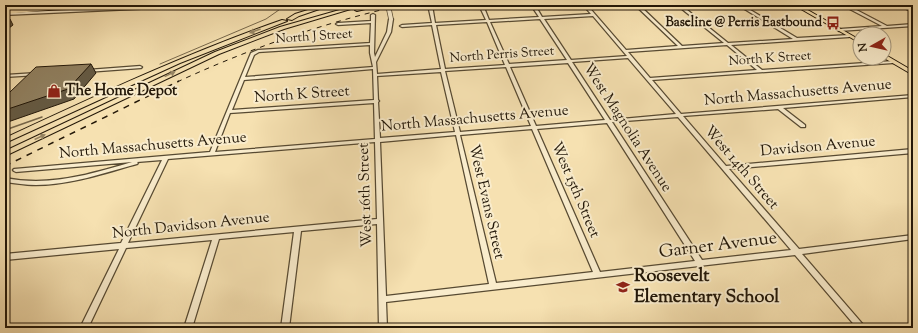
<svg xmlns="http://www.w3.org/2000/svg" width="918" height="333" font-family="'Sorts Mill Goudy',serif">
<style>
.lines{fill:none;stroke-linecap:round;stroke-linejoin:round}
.stream-far1{stroke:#76674b;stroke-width:1}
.stream{stroke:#76674b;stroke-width:1.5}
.minor-casing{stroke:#574a32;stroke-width:2.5}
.major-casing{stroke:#221708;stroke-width:2}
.highway-casing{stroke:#221708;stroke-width:2}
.minor{fill:#f9eccc;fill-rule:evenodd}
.major{fill:#f6e1b1;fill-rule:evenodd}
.highway{fill:#f6e1b1;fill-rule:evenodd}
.rail-far1{stroke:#221708;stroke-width:1;stroke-dasharray:5 5;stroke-linecap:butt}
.rail{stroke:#221708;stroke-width:1.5;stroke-dasharray:6 6;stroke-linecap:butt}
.minor-bridge-casing{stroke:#574a32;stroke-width:5.5;stroke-linecap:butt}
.minor-bridge{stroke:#f9eccc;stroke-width:4}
.shaded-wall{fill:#655a43;stroke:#221708}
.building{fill:#908060;stroke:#221708}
.oneway{fill:#978665}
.labels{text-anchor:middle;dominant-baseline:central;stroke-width:4;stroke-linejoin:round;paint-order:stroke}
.far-poi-label{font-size:13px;font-weight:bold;fill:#221708;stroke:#f9eccc;text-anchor:end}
.far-street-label{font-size:13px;fill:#221708;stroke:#f9eccc}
.poi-label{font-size:15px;font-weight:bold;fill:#221708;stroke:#f9eccc;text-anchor:start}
.street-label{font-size:15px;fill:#221708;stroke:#f9eccc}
.near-street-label{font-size:18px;fill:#221708;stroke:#f9eccc}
.near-poi-label{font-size:18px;font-weight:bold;fill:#221708;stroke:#f9eccc;text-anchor:start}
</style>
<rect width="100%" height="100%" fill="#f6e1b1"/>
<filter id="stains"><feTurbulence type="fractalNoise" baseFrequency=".005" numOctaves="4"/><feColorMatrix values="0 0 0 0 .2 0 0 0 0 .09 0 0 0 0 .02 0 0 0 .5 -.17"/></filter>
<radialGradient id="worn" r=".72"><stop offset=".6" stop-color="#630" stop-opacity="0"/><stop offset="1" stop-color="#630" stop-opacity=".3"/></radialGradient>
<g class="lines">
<path class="stream-far1" d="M160 64 266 19 286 5"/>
<path class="stream" d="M8 129 42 117"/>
<g class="minor-casing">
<path id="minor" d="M179 5H203L201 6 5 15V13Z
M428 5H432L435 23 486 20 479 5H483L489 20 539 17 531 5H535L542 17 591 14 583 5H587L626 50 678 46 635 5H639L682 46 724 43 677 5H681L728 43 793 39 738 5H742L797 38 849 35 851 36 849 37 731 45 762 70 894 61V63H893L652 80 681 114 913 95V97L783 108 805 125V127H801L778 109 683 116 726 166 913 149V153L729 169 799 249 913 235V239L802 254 866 328H857L795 255 386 302 387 328H379L377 224 301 231 289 328H281L294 232 219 239 192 328H184L212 240 126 248 88 328H80L119 249 5 260V254L121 243 162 160 137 162 138 163 137 164C104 173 70 185 36 185 26 185 15 183 5 182V178C15 180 26 181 36 181 69 181 101 171 132 162L16 172 14 171 13 170 14 169 210 152 251 53 258 50 370 43 371 23 338 25 336 24 338 23 371 21V15L373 14 375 15 374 53 375 57 387 32 389 19 391 18 393 19 391 32 376 62 377 74 441 69 432 25 402 27 400 26 402 25 432 23ZM593 16 627 56 571 60 544 19ZM540 19 567 60 509 64 490 22ZM487 22 505 65 445 69 436 25ZM370 45V53L373 67 245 77 254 55 259 52ZM727 45 757 70 650 78 628 52ZM628 58 676 114 610 120 572 62ZM568 63 605 120 536 126 510 67ZM506 67 531 126 460 132 445 71ZM373 69 374 100 232 110 244 80ZM441 72 455 132 380 138 378 102 379 101 378 100 377 76ZM374 103 375 139 215 152 230 113ZM678 117 791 250 702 260 612 122ZM607 123 695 261 600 272 537 129ZM532 129 593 272 496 283 460 135ZM456 135 489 284 386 296 380 142ZM375 142 377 219 128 243 168 159Z
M842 5H847L887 26 913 24V26L839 31 838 30 840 29 882 26Z
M898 5H903L913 10V12Z
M140 66 142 67 141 68 87 72 85 71 87 70Z
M36 73 38 74V75L5 77V75Z"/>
</g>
<g class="major-casing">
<path id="major" d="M794 5H799L860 40V43Z
M884 54 913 71V75L884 58Z"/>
</g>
<g class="highway-casing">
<path id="highway" d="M5 5H18L16 6H5Z
M74 5H94L92 6 5 14V10Z
M324 5H331L299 16 292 20 287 19 295 14Z
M357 5H364L284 29 219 54 5 156V151L215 52 280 27Z
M373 5H382L357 11 355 10Z
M282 20 287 21 180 63 5 143V138C96 96 187 53 282 20Z"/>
</g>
<use href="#minor" class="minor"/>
<use href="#major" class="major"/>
<use href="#highway" class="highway"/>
<path class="rail-far1" d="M177 82C251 48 323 23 402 5"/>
<path class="rail" d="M5 166 179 81"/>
<g class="minor-bridge-casing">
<path id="minor-bridge" d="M388 5 391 19"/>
</g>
<use href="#minor-bridge" class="minor-bridge"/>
</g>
<path class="shaded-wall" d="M10 19 13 25 5 31V22Z
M91 64 96 73 74 99 5 123V110Z"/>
<path class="building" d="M5 19H10L5 22Z
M91 64 68 89 5 110V94L10 92 36 67Z"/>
<defs><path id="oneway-solid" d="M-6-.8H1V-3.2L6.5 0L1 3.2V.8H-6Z"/></defs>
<g class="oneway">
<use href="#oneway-solid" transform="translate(255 31) rotate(160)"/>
<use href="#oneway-solid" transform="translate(170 74) rotate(-26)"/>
<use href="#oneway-solid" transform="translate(40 137) rotate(-25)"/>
</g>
<defs>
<g id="bus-bare" transform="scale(1.08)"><path d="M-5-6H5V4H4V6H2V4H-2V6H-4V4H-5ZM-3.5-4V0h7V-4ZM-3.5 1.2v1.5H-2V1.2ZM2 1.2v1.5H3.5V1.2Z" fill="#8f2418" stroke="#f9eccc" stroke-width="2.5" paint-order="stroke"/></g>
<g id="shop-bare" transform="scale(1.08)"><path d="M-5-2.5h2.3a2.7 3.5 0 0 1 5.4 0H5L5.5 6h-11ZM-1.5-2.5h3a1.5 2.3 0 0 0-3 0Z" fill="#8f2418" stroke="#f9eccc" stroke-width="2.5" paint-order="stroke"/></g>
<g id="school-bare" transform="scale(1.08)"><path d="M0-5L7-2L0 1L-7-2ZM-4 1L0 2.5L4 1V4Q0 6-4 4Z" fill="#8f2418" stroke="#f9eccc" stroke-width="2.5" paint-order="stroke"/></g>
</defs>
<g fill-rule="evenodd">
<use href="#bus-bare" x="833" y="23"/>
<use href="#shop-bare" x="54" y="91"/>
<use href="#school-bare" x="623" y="287"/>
</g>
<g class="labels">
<g class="far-poi-label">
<text x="822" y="23">Baseline @ Perris Eastbound</text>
</g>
<g class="far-street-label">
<text transform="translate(314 37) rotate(-4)">North J Street</text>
<text transform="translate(502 55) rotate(-4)">North Perris Street</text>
<text transform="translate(770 59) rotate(-4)">North K Street</text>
</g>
<g class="poi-label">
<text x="65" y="91">The Home Depot</text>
</g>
<g class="street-label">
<text transform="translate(798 93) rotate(-5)">North Massachusetts Avenue</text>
<text transform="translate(302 95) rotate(-4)">North K Street</text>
<text transform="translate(475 119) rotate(-5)">North Massachusetts Avenue</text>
<text transform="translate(627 128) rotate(57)">West Magnolia Avenue</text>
<text transform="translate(153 146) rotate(-5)">North Massachusetts Avenue</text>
<text transform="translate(818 147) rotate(-5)">Davidson Avenue</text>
<text transform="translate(741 168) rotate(49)">West 14th Street</text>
<text transform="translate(575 190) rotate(67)">West 15th Street</text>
<text transform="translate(366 195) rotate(-92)">West 16th Street</text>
<text transform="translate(486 202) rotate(77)">West Evans Street</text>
<text transform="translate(191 226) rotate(-6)">North Davidson Avenue</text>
</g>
<g class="near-street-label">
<text transform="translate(718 246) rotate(-7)">Garner Avenue</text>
</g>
<g class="near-poi-label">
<text x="634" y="277">Roosevelt<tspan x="634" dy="21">Elementary School</tspan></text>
</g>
</g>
<rect width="918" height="333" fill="none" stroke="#f6e1b1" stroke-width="20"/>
<rect x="6" y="6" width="906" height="321" fill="none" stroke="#221708" stroke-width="2"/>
<rect x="10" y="10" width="898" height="313" fill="none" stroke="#221708"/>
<g transform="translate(872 46) rotate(262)"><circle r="19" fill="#f9eccc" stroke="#a3977e"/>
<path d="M0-3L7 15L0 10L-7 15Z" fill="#8f2418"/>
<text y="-6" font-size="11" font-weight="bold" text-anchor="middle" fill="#221708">N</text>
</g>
<rect width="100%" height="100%" filter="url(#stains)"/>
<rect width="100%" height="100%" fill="url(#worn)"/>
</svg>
